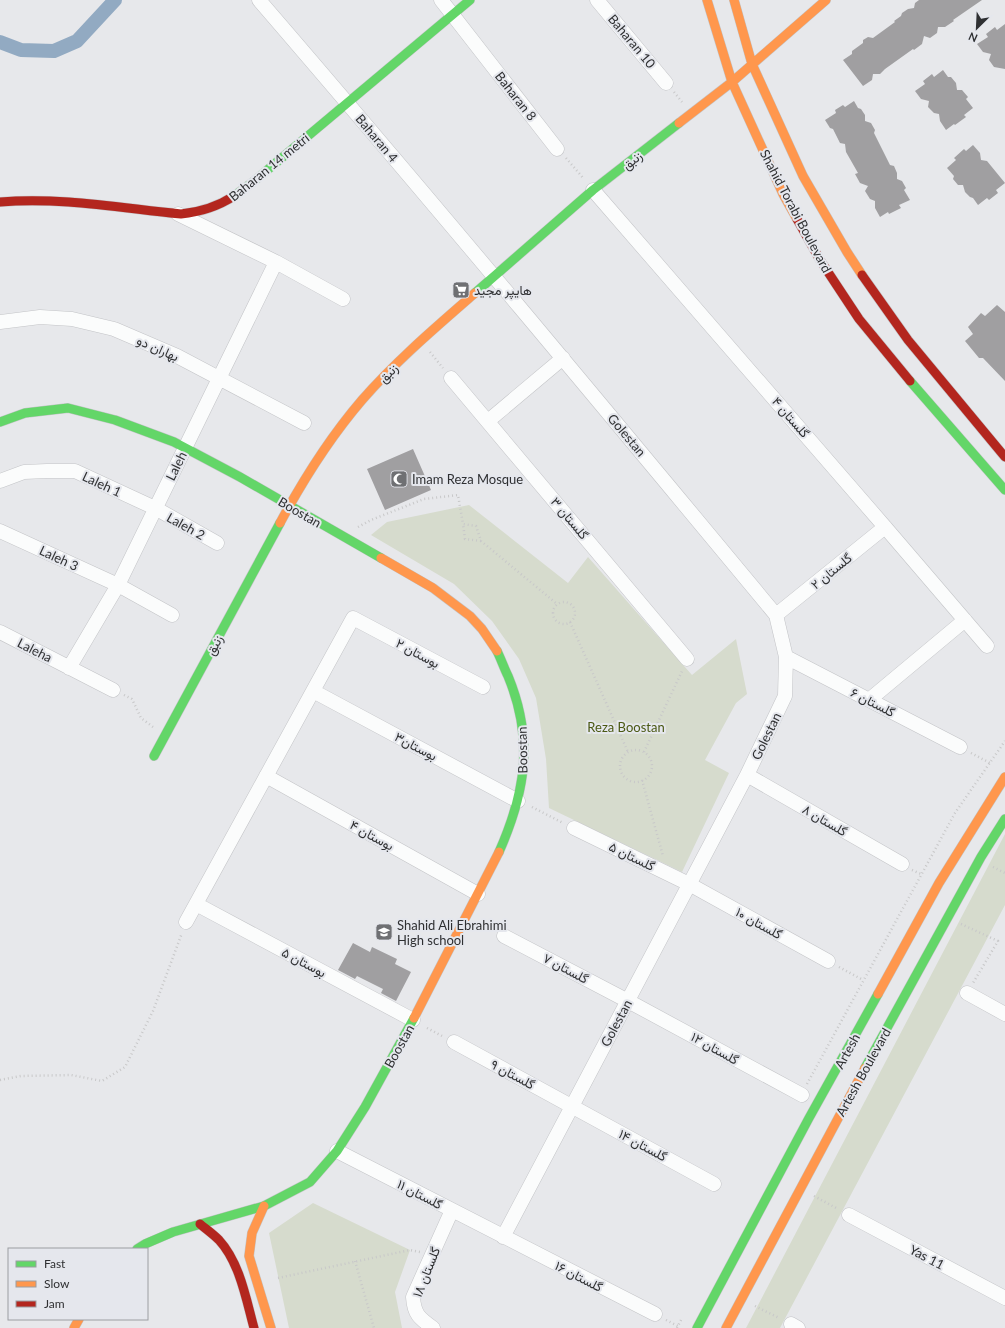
<svg xmlns="http://www.w3.org/2000/svg" width="1005" height="1328" font-family="Lato,Vazirmatn,sans-serif">
<style>
.green{fill:#d6dbcd}
.lines{fill:none;stroke-linecap:round;stroke-linejoin:round}
.canal{stroke:#92aac2;stroke-width:14}
.building{fill:#a09fa1}
.street-casing{stroke:#c3c4c7;stroke-width:15}
.fast-casing{stroke:#c3c4c7;stroke-width:10}
.slow-casing{stroke:#c3c4c7;stroke-width:10}
.jam-casing{stroke:#c3c4c7;stroke-width:10}
.path{stroke:#c8c8c9;stroke-width:2.5;stroke-dasharray:1 3;stroke-linecap:butt}
.street{stroke:#fbfcfc;stroke-width:14}
.fast{stroke:#63d668;stroke-width:9}
.slow{stroke:#ff974d;stroke-width:9}
.jam{stroke:#b3261e;stroke-width:9}
.labels{text-anchor:middle;dominant-baseline:central;stroke-width:4;stroke-linejoin:round;paint-order:stroke}
.street-label{font-size:13px;fill:#2f3032;stroke:#e5e7ed}
.poi-label{font-size:13px;fill:#2f3032;stroke:#e5e7ed;text-anchor:start}
.park-label{font-size:13px;fill:#4b5914;stroke:#e5e7ed}
</style>
<rect width="100%" height="100%" fill="#e7e8eb"/>
<path class="green" d="M469 505 568 583 588 557 692 675 736 639 747 694 736 703 705 760 729 773 682 872 549 808 546 759 536 698 519 659 492 621 454 584 371 535 387 522Z
M1005 834V905L780 1328H746Z
M313 1203 410 1250 395 1292 402 1328H289L269 1233Z"/>
<g class="lines">
<path class="canal" d="M0 42 21 50 54 51 77 41 115 0"/>
</g>
<path class="building" d="M919 0H982L953 20 954 21 945 27H938L937 33 930 38 924 36 922 44 914 50 913 49 885 69 880 74H873L872 80 863 86 843 60 852 54V51L863 43V40L868 37 873 38 895 22 894 21 901 16 902 13 908 9 914 8 915 3Z
M1005 24V69L994 67 989 60 991 54 983 52 977 44 988 37 986 34 995 27 997 30Z
M943 70 948 77H951L956 83 957 90H962L968 97 966 99 973 108 964 115 966 117 955 125 954 124 946 130 940 121 939 114 934 113 928 107 929 101 921 99 915 91 925 84 923 81 932 74 934 77Z
M854 101 858 108 861 109 865 115V121L871 123 875 130 874 133 890 165 894 166 897 173V179L902 181 906 188 904 190 910 200 899 205 901 208 889 214 888 212 880 217 875 208V201L870 199 865 191 868 186 860 183 855 174 858 173 846 152 845 144 840 143 833 129 830 128 825 120 836 113 835 110 843 105 845 107Z
M973 145 980 153 981 160 987 161 1005 183 996 190 998 193 989 200 987 198 978 205 973 198 970 197 965 192 963 185H958L953 179 954 176 947 168 956 160 954 158 964 149 966 151Z
M997 305 1005 312V381L983 358H979L965 341 973 334 968 327 981 313 985 316Z
M413 449 431 490 385 510 367 469Z
M353 943 370 952 372 947 397 959 395 964 411 972 396 1001 381 993 383 989 357 976 355 979 338 970Z"/>
<g class="lines">
<g class="street-casing">
<path id="street" d="M259 0C434 203 605 409 776 615L786 657 785 696 747 775 503 1237
M441 0 557 149
M597 0 666 83
M593 190 885 527 987 646
M178 214 276 262 343 299
M0 322 40 317 72 319 114 329 177 356 304 423
M451 378 687 659
M488 421 563 358
M0 481 24 472 47 471H75L155 508 217 543
M0 531 118 585 172 615
M776 615 885 527
M0 632 113 690
M786 657 960 747
M69 668 118 585 276 262
M313 691 518 801
M869 700 965 620
M747 775 902 864
M266 776 478 894
M574 828 689 884 828 961
M196 904 413 1020
M186 922 353 618 483 687
M504 936 628 1001 802 1095
M967 993 1005 1014
M454 1042 714 1184
M337 1151 655 1314
M849 1215 1005 1298
M791 1324 798 1328
M433 1328C419 1318 414 1314 413 1297L452 1210"/>
</g>
<g class="fast-casing">
<path id="fast" d="M234 196 253 182 470 0
M475 293 593 190 679 123
M910 381 1005 490
M0 422 25 413 68 408 115 420 174 442 240 477 381 558
M497 651C501 659 504 668 508 676 534 739 526 791 499 852
M154 756 280 523
M865 1068 981 857 1005 819
M137 1249 145 1244 173 1232 264 1206 310 1182 337 1151 365 1107 414 1018
M697 1328 809 1118 878 994"/>
</g>
<g class="slow-casing">
<path id="slow" d="M707 0 732 82 783 194 797 219
M734 0 752 64 803 176 847 252 862 275
M679 123 732 82 826 0
M280 523C302 482 332 435 362 400 396 361 436 327 475 293
M381 558 433 588 470 616 482 629 497 651
M878 994 939 883 1005 777
M414 1018 499 852
M264 1206 252 1233 249 1256 271 1328
M74 1328 79 1319
M726 1328 865 1068"/>
</g>
<g class="jam-casing">
<path id="jam" d="M0 202C61 197 120 208 181 214 201 212 217 207 234 196
M797 219 820 260 859 319 910 381
M862 275 908 340 1005 457
M200 1224C206 1229 213 1234 219 1240 240 1263 246 1299 254 1328"/>
</g>
<path class="path" d="M674 92 682 102
M566 158 584 179
M430 352 443 368
M358 527 371 520 424 499 458 495 463 524
M481 541 465 539 463 524 476 526 481 541 557 604
M553 613a11 11 0 1 1 22 0a11 11 0 1 1-22 0Z
M570 622 628 752
M124 695 132 699 141 718 153 727
M620 766a16 16 0 1 1 32 0a16 16 0 1 1-32 0Z
M644 752 683 669
M971 753 990 763
M642 780 663 856
M532 807 563 823
M993 867 1005 873
M912 870 921 874
M481 924 494 931
M961 924 998 941 973 983
M839 967 863 980
M427 1028 444 1037
M0 1080 21 1076 71 1075 102 1081 125 1067 153 1011 182 933
M807 1084 955 813 1005 741
M814 1196 838 1209
M355 1261 374 1328
M278 1278 410 1250 420 1252
M755 1306 779 1318
M666 1320 678 1326
M677 1328 682 1318"/>
<use href="#street" class="street"/>
<use href="#fast" class="fast"/>
<use href="#slow" class="slow"/>
<use href="#jam" class="jam"/>
</g>
<defs>
<g id="supermarket-square" transform="scale(0.9)"><rect x="-9" y="-9" width="18" height="18" rx="4" fill="#6f7073" stroke="#e5e7ed"/><path d="M-6-5.5h2.5l.6 2H6L4.5 2H-2.5L-4.4-4H-6ZM-1.5 3.2a1.3 1.3 0 1 0 .1 0ZM3 3.2a1.3 1.3 0 1 0 .1 0Z" fill="#fff"/></g>
<g id="mosque-square" transform="scale(0.9)"><rect x="-9" y="-9" width="18" height="18" rx="4" fill="#6f7073" stroke="#e5e7ed"/><path d="M3.5-4.9A6 6 0 1 0 3.5 4.9A5 5 0 1 1 3.5-4.9Z" fill="#fff"/></g>
<g id="school-square" transform="scale(0.9)"><rect x="-9" y="-9" width="18" height="18" rx="4" fill="#6f7073" stroke="#e5e7ed"/><path d="M0-5L7-2L0 1L-7-2ZM-4 1L0 2.5L4 1V4Q0 6-4 4Z" fill="#fff"/></g>
</defs>
<g fill-rule="evenodd">
<use href="#supermarket-square" x="461" y="290"/>
<use href="#mosque-square" x="399" y="479"/>
<use href="#school-square" x="384" y="932"/>
</g>
<g class="labels">
<g class="street-label">
<text transform="translate(632 41) rotate(50)">Baharan 10</text>
<text transform="translate(516 96) rotate(52)">Baharan 8</text>
<text transform="translate(377 138) rotate(50)">Baharan 4</text>
<text transform="translate(632 160) rotate(-38)">زنبق</text>
<text transform="translate(269 167) rotate(-39)">Baharan 14 metri</text>
<text transform="translate(796 211) rotate(62)">Shahid Torabi Boulevard</text>
<text transform="translate(158 348) rotate(24)">بهاران دو</text>
<text transform="translate(388 373) rotate(-46)">زنبق</text>
<text transform="translate(791 417) rotate(49)">گلستان ۴</text>
<text transform="translate(627 435) rotate(50)">Golestan</text>
<text transform="translate(176 466) rotate(-64)">Laleh</text>
<text transform="translate(102 484) rotate(25)">Laleh 1</text>
<text transform="translate(300 512) rotate(30)">Boostan</text>
<text transform="translate(570 518) rotate(50)">گلستان ۳</text>
<text transform="translate(186 526) rotate(29)">Laleh 2</text>
<text transform="translate(59 558) rotate(25)">Laleh 3</text>
<text transform="translate(831 571) rotate(-39)">گلستان ۲</text>
<text transform="translate(214 645) rotate(-62)">زنبق</text>
<text transform="translate(35 650) rotate(27)">Laleha</text>
<text transform="translate(418 653) rotate(28)">بوستان ۲</text>
<text transform="translate(873 702) rotate(27)">گلستان ۶</text>
<text transform="translate(766 736) rotate(-64)">Golestan</text>
<text transform="translate(416 746) rotate(28)">بوستان۳</text>
<text transform="translate(522 750) rotate(-91)">Boostan</text>
<text transform="translate(825 820) rotate(30)">گلستان ۸</text>
<text transform="translate(372 835) rotate(29)">بوستان ۴</text>
<text transform="translate(632 856) rotate(26)">گلستان ۵</text>
<text transform="translate(759 923) rotate(29)">گلستان ۱۰</text>
<text transform="translate(304 962) rotate(28)">بوستان ۵</text>
<text transform="translate(566 968) rotate(28)">گلستان ۷</text>
<text transform="translate(616 1023) rotate(-62)">Golestan</text>
<text transform="translate(399 1046) rotate(-61)">Boostan</text>
<text transform="translate(715 1048) rotate(29)">گلستان ۱۲</text>
<text transform="translate(847 1051) rotate(-61)">Artesh</text>
<text transform="translate(863 1072) rotate(-61)">Artesh Boulevard</text>
<text transform="translate(513 1074) rotate(28)">گلستان ۹</text>
<text transform="translate(643 1145) rotate(28)">گلستان ۱۴</text>
<text transform="translate(420 1194) rotate(27)">گلستان ۱۱</text>
<text transform="translate(927 1257) rotate(28)">Yas 11</text>
<text transform="translate(426 1272) rotate(-68)">گلستان ۱۸</text>
<text transform="translate(579 1276) rotate(27)">گلستان ۱۶</text>
</g>
<g class="poi-label">
<text x="474" y="290">هایپر مجید</text>
<text x="412" y="479">Imam Reza Mosque</text>
<text x="397" y="925">Shahid Ali Ebrahimi<tspan x="397" dy="15">High school</tspan></text>
</g>
<g class="park-label">
<text x="626" y="727">Reza Boostan</text>
</g>
</g>
<rect x="8" y="1248" width="140" height="72" fill="#e5e7ed" stroke="#9c9ea2"/>
<rect x="16" y="1261" width="20" height="6" fill="#63d668" stroke="#9c9ea2"/>
<text x="44" y="1268" font-size="12" fill="#2f3032">Fast</text>
<rect x="16" y="1281" width="20" height="6" fill="#ff974d" stroke="#9c9ea2"/>
<text x="44" y="1288" font-size="12" fill="#2f3032">Slow</text>
<rect x="16" y="1301" width="20" height="6" fill="#b3261e" stroke="#9c9ea2"/>
<text x="44" y="1308" font-size="12" fill="#2f3032">Jam</text>
<g transform="translate(977 28) rotate(204)" stroke="#e5e7ed" stroke-width="3" paint-order="stroke">
<path d="M0-3L7 15L0 10L-7 15Z" fill="#2f3032"/>
<text y="-6" font-size="11" font-weight="bold" text-anchor="middle" fill="#2f3032">N</text>
</g>
</svg>
